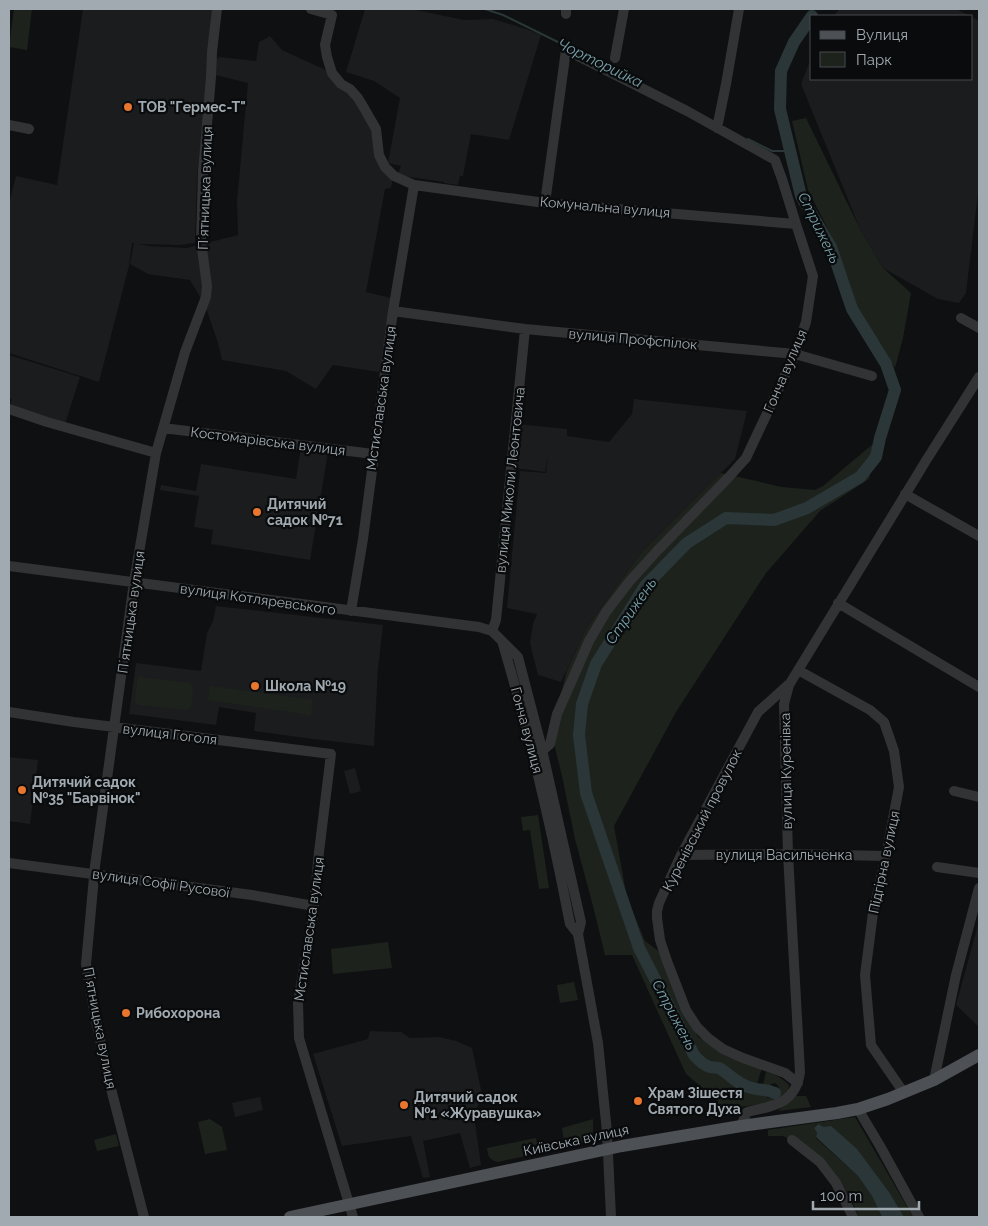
<svg xmlns="http://www.w3.org/2000/svg" width="988" height="1226" font-family="Raleway,sans-serif">
<style>
.built{fill:#1b1c1d}
.green{fill:#1d231c}
.water{fill:#2a3638}
.lines{fill:none;stroke-linecap:round;stroke-linejoin:round}
.stream{stroke:#2a3638;stroke-width:2}
.river{stroke:#2a3638;stroke-width:12}
.minor{stroke:#313335;stroke-width:10}
.major{stroke:#4d5054;stroke-width:12}
.poi-dot{fill:#e8762f;stroke:#0a0b0c;stroke-width:2}
.labels{text-anchor:middle;dominant-baseline:central;stroke-width:4.5;stroke-linejoin:round;paint-order:stroke}
.poi-label{font-size:14px;font-weight:bold;fill:#a1aab1;stroke:#0a0b0c;text-anchor:start}
.street-label{font-size:14px;fill:#a1aab1;stroke:#0a0b0c}
.water-label{font-size:15px;font-style:italic;fill:#79a2ab;stroke:#0a0b0c}
</style>
<rect width="100%" height="100%" fill="#0f1011"/>
<path class="built" d="M83 9H215L197 177 195 243 179 245 137 244 149 246 187 248 238 235 237 201 248 83 212 74 214 60 220 57 256 61 259 42 270 36 282 50 332 73 364 108 379 155 393 178 391 188 385 189 366 292 395 299 379 372 333 365 316 389 286 371 222 360 218 343 205 305 190 280 148 274 130 264 134 243H132L129 266 99 382 9 353V203L16 176 57 185Z
M365 9 416 10 464 20 493 19 529 30 541 35 509 140 471 134 463 176H460L458 185 444 183V182L403 176 398 173 401 166 388 163 400 98 374 81 346 72Z
M839 9H956L971 16H834Z
M972 17 979 21V185L966 293 959 303 938 299 883 268 860 229 801 84 812 56V79H972Z
M9 355 80 377 65 424 10 405 12 399 9 398Z
M634 399 747 411 735 459 641 553 587 627 561 682 538 675 530 643 533 624 537 614 507 608 520 471 546 473 548 455 545 472 514 468 518 424 567 429V436L609 442 632 414Z
M301 447 328 452 310 560 211 544 213 530 194 527 199 496 160 490 161 485 196 491 201 464 296 479Z
M216 606 383 625 378 668 374 746 313 739 254 731 256 713 219 707 216 725 129 714 136 663 201 671 207 633 213 621Z
M9 757 38 760 30 824 9 821Z
M355 768 361 791 350 794 344 771Z
M979 921V1027L956 1005Z
M370 1031 401 1032 410 1038 439 1037 456 1041 472 1048 482 1094 474 1116 481 1165 470 1168 460 1133 423 1141 430 1177 423 1178 411 1136 342 1146 313 1054 368 1039Z
M260 1097 263 1110 235 1117 232 1103Z"/>
<path class="green" d="M14 9H32L27 50 9 47Z
M806 118 860 229 883 268 911 293 903 338 895 368 853 301 836 245 808 190 792 121Z
M880 438 869 479 820 511 766 573 676 712 614 826 627 898 645 941 661 953 668 973 698 1037 734 1057 762 1068 755 1090 756 1089 765 1091 764 1094 767 1098H771L778 1090 779 1087 775 1083 771 1084 768 1087 763 1085 766 1072C776 1074 781 1078 789 1085L787 1096 778 1102 717 1110 718 1101 686 1074 632 955H605L593 906 575 839 562 776 551 731 567 670 587 627 641 553 721 473 782 487 815 490 823 486Z
M140 677 190 683 193 687 191 707 187 710 139 705 136 703 135 701 137 681V679Z
M210 686 313 700 311 715 208 700Z
M538 815 549 888 539 889 530 830 523 831 521 817Z
M388 942 392 968 333 974 331 949Z
M574 982 578 1000 560 1003 557 985Z
M794 1096H806L811 1107 778 1111Z
M855 1117 913 1217H904L891 1195 824 1127 817 1124 814 1128 817 1133 816 1138 858 1176 872 1196 882 1217H859L851 1199 839 1180 792 1140 783 1136H768V1130Z
M210 1119 222 1127 227 1150 205 1154 198 1122Z
M593 1119C595 1145 586 1142 565 1147L562 1128Z
M116 1134 119 1146 97 1151 94 1140Z
M536 1138 539 1153 498 1162C489 1160 488 1156 487 1148Z"/>
<path class="water" d="M818 1124 824 1127 831 1126 857 1149 891 1195 904 1217H882L872 1196 858 1176 816 1137 817 1133 814 1128Z"/>
<g class="lines">
<path class="stream" d="M485 9 503 15 566 46
M748 139 772 151H790"/>
<path class="river" d="M775 1093C764 1088 762 1091 752 1088 740 1086 731 1076 721 1069 718 1067 714 1068 710 1067 703 1065 699 1061 694 1055L639 948 586 793 579 735 582 704 596 664 645 586 687 543 726 518 774 520 807 508 860 477 876 457 880 438 895 390 886 364 852 309 831 247 801 196 780 109 781 71 794 42 812 16"/>
<path class="minor" d="M311 9 332 15 325 45 327 57 332 73 341 84 350 89 358 98 364 108 376 129 379 155 385 167 394 176 414 185 545 203 796 224
M566 9V14
M615 58 624 9
M9 125 29 129
M717 128 726 84 739 9
M393 311 525 329 795 354 872 376
M961 318 979 328
M9 409 47 422 156 453
M163 428 373 454
M905 494 979 536
M9 566 479 627 492 631 518 657 541 745 581 922 578 934
M838 603 979 687
M351 611 363 539 393 311 414 185
M492 631 496 620 525 329
M503 644C530 736 552 830 570 924L578 934 598 1043 607 1132 611 1217
M798 670 870 710 884 722 894 751 899 787 886 856 873 913 865 975 871 1045 904 1093
M788 685 758 712 681 855 659 903 657 911V918L660 940 667 961 686 1010 697 1027 708 1038 723 1049 743 1058 785 1073 798 1083
M9 712 74 722 331 754 319 852 313 916 298 1002 299 1038 353 1217
M542 751 550 744 557 714 573 678 589 641 606 612 629 582 657 551 728 478 746 458 795 354 806 322 813 276 796 224 782 179 775 160 687 111 566 50 545 203
M954 791 979 797
M681 855 788 854 886 856
M9 863 252 895 314 906
M937 867 979 873
M934 1080 956 975 979 888
M858 1109 880 1146 919 1217
M741 1126 747 1112C773 1106 796 1104 800 1072L788 854 784 704 789 685 927 459 979 377
M792 1140 820 1162 836 1183 853 1217
M144 1217 109 1081 96 1021 86 964 95 866 134 582 156 453 185 352 206 297 207 286 201 241 203 171 211 77 212 52 217 9"/>
<path class="major" d="M290 1217 622 1146 741 1126 837 1113 858 1109 888 1099 934 1080 979 1055"/>
</g>
<g class="poi-dot">
<circle cx="128" cy="107" r="5"/>
<circle cx="257" cy="512" r="5"/>
<circle cx="255" cy="686" r="5"/>
<circle cx="22" cy="790" r="5"/>
<circle cx="126" cy="1013" r="5"/>
<circle cx="638" cy="1101" r="5"/>
<circle cx="404" cy="1105" r="5"/>
</g>
<g class="labels">
<g class="poi-label">
<text x="138" y="107">ТОВ "Гермес-Т"</text>
<text x="267" y="504">Дитячий<tspan x="267" dy="16">садок №71</tspan></text>
<text x="265" y="686">Школа №19</text>
<text x="32" y="782">Дитячий садок<tspan x="32" dy="16">№35 "Барвінок"</tspan></text>
<text x="136" y="1013">Рибохорона</text>
<text x="648" y="1093">Храм Зішестя<tspan x="648" dy="16">Святого Духа</tspan></text>
<text x="414" y="1097">Дитячий садок<tspan x="414" dy="16">№1 «Журавушка»</tspan></text>
</g>
<g class="street-label">
<text transform="translate(205 188) rotate(-88)">Пʼятницька вулиця</text>
<text transform="translate(605 207) rotate(5)">Комунальна вулиця</text>
<text transform="translate(633 339) rotate(5)">вулиця Профспілок</text>
<text transform="translate(785 371) rotate(-67)">Гонча вулиця</text>
<text transform="translate(381 398) rotate(-82)">Мстиславська вулиця</text>
<text transform="translate(268 441) rotate(7)">Костомарівська вулиця</text>
<text transform="translate(510 480) rotate(-84)">вулиця Миколи Леонтовича</text>
<text transform="translate(258 599) rotate(8)">вулиця Котляревського</text>
<text transform="translate(131 612) rotate(-82)">Пʼятницька вулиця</text>
<text transform="translate(527 730) rotate(75)">Гонча вулиця</text>
<text transform="translate(170 734) rotate(7)">вулиця Гоголя</text>
<text transform="translate(786 771) rotate(-91)">вулиця Куренівка</text>
<text transform="translate(702 820) rotate(-63)">Куренівський провулок</text>
<text x="784" y="855">вулиця Васильченка</text>
<text transform="translate(884 862) rotate(-78)">Підгірна вулиця</text>
<text transform="translate(161 883) rotate(8)">вулиця Софії Русової</text>
<text transform="translate(309 929) rotate(-82)">Мстиславська вулиця</text>
<text transform="translate(100 1028) rotate(79)">Пʼятницька вулиця</text>
<text transform="translate(576 1140) rotate(-12)">Київська вулиця</text>
</g>
<g class="water-label">
<text transform="translate(600 63) rotate(26)">Чорторийка</text>
<text transform="translate(819 228) rotate(64)">Стрижень</text>
<text transform="translate(631 611) rotate(-55)">Стрижень</text>
<text transform="translate(674 1015) rotate(62)">Стрижень</text>
</g>
</g>
<rect width="988" height="1226" fill="none" stroke="#a1aab1" stroke-width="20"/>
<rect x="810" y="15" width="162" height="65" fill="#0a0b0c" stroke="#464b4e"/>
<rect x="820" y="31" width="25" height="8" fill="#4d5054" stroke="#464b4e"/>
<text x="856" y="40" font-size="15" fill="#a1aab1">Вулиця</text>
<rect x="820" y="52" width="25" height="15" fill="#1d231c" stroke="#464b4e"/>
<text x="856" y="65" font-size="15" fill="#a1aab1">Парк</text>
<path d="M813 1201v8h106v-8" fill="none" stroke="#a1aab1" stroke-width="2.5"/>
<text x="820" y="1201" font-size="15" fill="#a1aab1" stroke="#0a0b0c" stroke-width="4" paint-order="stroke">100 m</text>
</svg>
